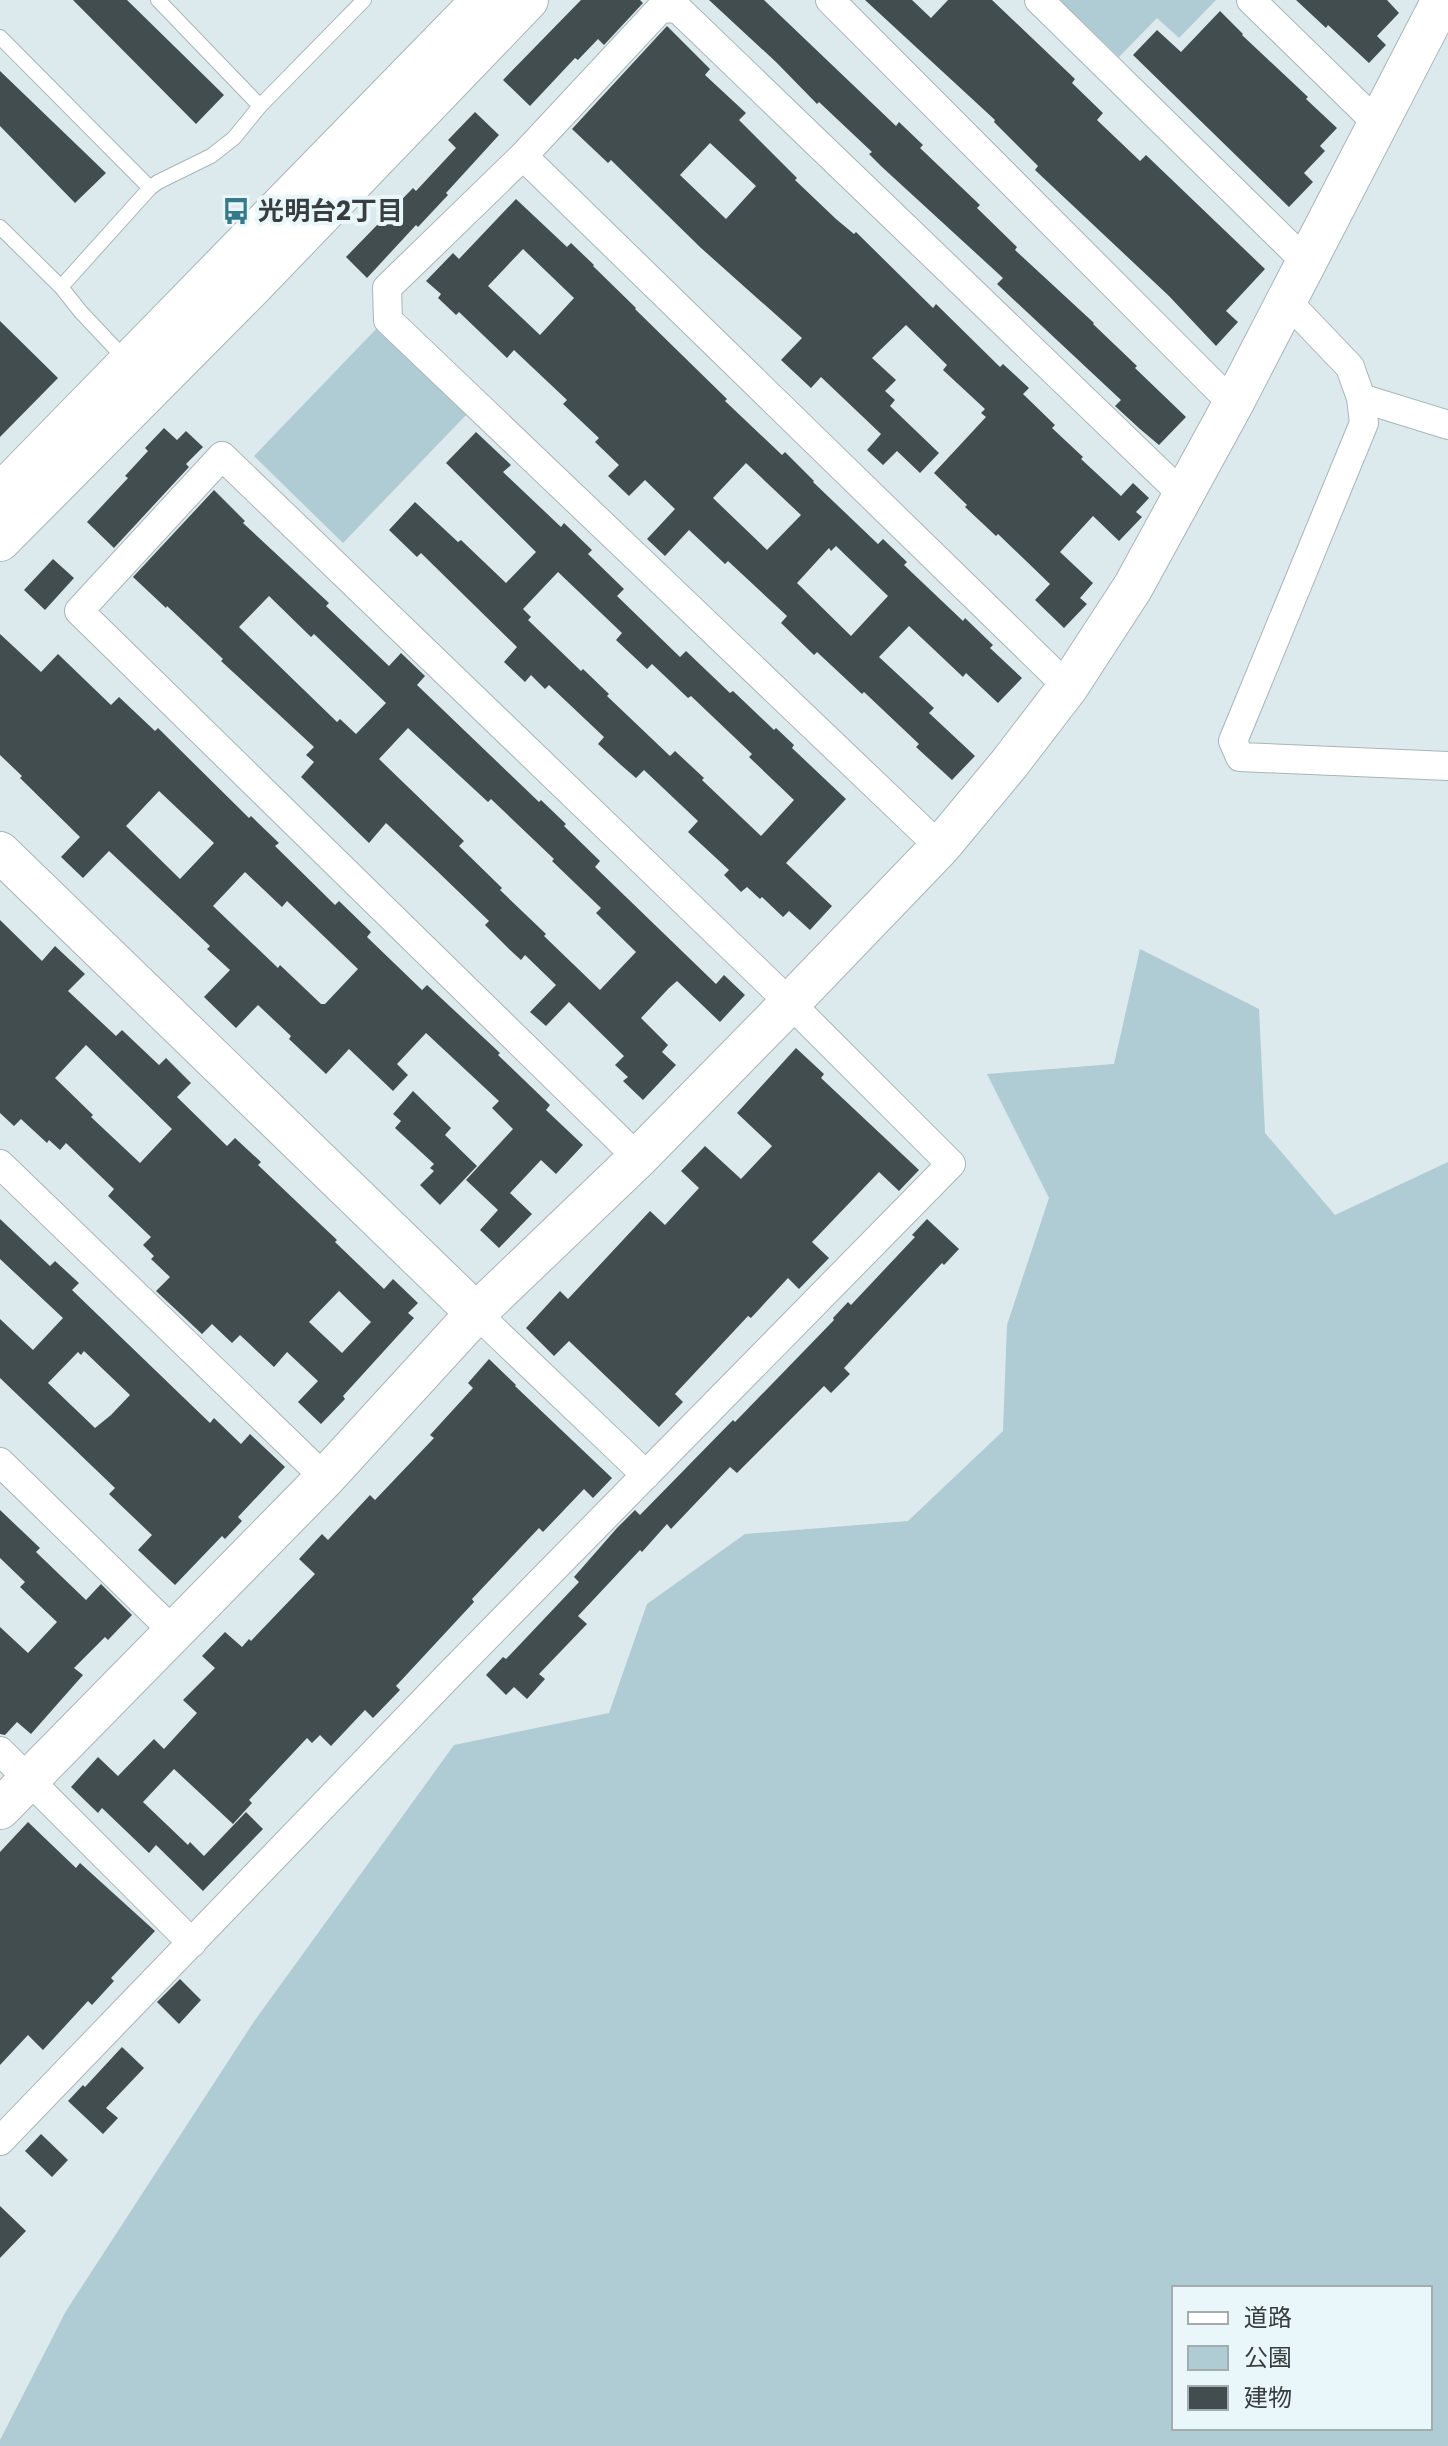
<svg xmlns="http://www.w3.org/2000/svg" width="1448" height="2446" font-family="Poppins,'Noto Sans JP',sans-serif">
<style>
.green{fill:#afcbd3;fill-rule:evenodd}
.building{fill:#424d4f;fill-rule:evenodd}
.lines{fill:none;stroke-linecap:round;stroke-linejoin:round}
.lane-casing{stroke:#a8b5b8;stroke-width:16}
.street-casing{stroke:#a8b5b8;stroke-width:30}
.secondary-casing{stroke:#a8b5b8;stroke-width:42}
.lane{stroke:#fff;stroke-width:14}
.street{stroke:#fff;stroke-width:28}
.secondary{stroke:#fff;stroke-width:40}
.labels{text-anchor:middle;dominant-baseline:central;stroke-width:8;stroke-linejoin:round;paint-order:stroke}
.poi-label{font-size:26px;font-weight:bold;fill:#383e3f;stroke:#eaf7fa;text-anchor:start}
</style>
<rect width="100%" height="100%" fill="#ddeaed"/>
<path class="green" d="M1060 0H1216L1179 38 1157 18 1119 57Z
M378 327 467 414 343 543 254 456Z
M1140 949 1259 1009 1265 1133 1335 1215 1448 1162V2446H0V2440L66 2311 253 2023 454 1745 609 1713 647 1604 745 1534 908 1521 1003 1431 1007 1325 1049 1198 987 1074 1114 1064ZM1174 2288H1430V2428H1174Z"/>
<path class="building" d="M73 0H127L224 95 196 124Z
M581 0H640L643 3 604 45 598 39 578 60 575 58 530 106 503 80Z
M709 0H764L896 126 899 122 923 145 920 148 980 205 977 208 1017 247 1015 250 1094 323 1093 324 1137 366 1135 368 1186 417 1159 445 1140 429 1115 406 1121 400 997 284 1003 278 882 167 869 154 872 152 819 102 817 104 776 62Z
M865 0H912L931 18 948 0H992L1075 79 1072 83 1103 113 1097 120 1140 161 1146 155 1265 269 1226 311 1238 322 1216 346 1169 296 1035 170 1038 166 994 122 995 120Z
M1296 0H1387L1399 13 1377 36 1386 45 1369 63 1328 25 1326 28Z
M1220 11 1243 34 1242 35 1308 97 1306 99 1337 128 1320 146 1325 151 1304 173 1313 182 1289 207 1133 55 1157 30 1181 52Z
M667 26 710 69 705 75 746 113 739 120 797 178 795 180 836 219 854 234 856 232 933 308 936 304 1000 367 1003 364 1029 388 1023 394 1055 425 1052 428 1083 457 1081 459 1121 496 1133 483 1149 498 1136 512 1142 517 1119 541 1093 516 1060 552 1093 583 1080 598 1087 604 1064 628 1035 600 1050 584 998 534 996 536 965 507 967 505 934 473 986 417 981 413 985 409 943 370 947 365 906 325 872 358 896 380 885 391 895 400 890 406 939 453 920 473 897 451 883 465 867 450 881 434 821 377 811 388 781 360 802 338 701 248 611 160 608 163 572 129ZM710 143 756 186 726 219 680 175Z
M0 71 106 173 75 203 0 126Z
M475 112 499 135 446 193 448 195 418 227 416 225 367 278 346 257 413 188 416 191 456 148 448 140Z
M516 199 567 247 571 243 594 265 593 266 636 308 635 309 727 399 725 401 782 455 785 452 814 481 813 482 878 544 883 539 907 562 904 565 963 621 965 618 993 645 990 648 1022 678 998 703 966 673 963 677 909 626 879 657 934 708 929 713 975 756 952 780 916 747 919 744 864 692 862 694 817 652 814 655 781 623 787 616 728 561 725 564 689 530 665 556 647 539 675 509 645 480 629 496 608 476 619 465 595 442 599 438 563 404 567 400 514 350 507 358 459 312 456 315 438 298 441 294 426 281 453 253 459 259ZM523 249 574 298 540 335 488 286ZM746 463 801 515 767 550 713 498ZM836 546 888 596 851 636 797 583 829 548 831 551Z
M0 321 58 378 0 437Z
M164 428 177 440 186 431 203 447 186 464 189 467 114 548 87 522 128 478 125 476 148 451 145 448Z
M476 432 511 465 503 472 561 527 564 523 592 550 588 554 624 589 617 596 680 657 686 651 730 693 733 691 774 730 776 728 794 745 792 748 846 799 786 863 832 906 810 930 789 911 783 917 762 897 760 899 747 887 741 892 724 875 729 870 688 832 698 821 644 770 636 778 621 765 598 744 604 737 549 685 545 689 531 675 525 682 504 662 517 647 421 553 417 557 389 530 415 502 458 542 461 540 506 583 536 552 446 463ZM558 572 622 633 616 640 647 669 652 664 688 698 691 696 752 754 749 757 794 800 761 836 702 780 704 778 675 751 670 756 607 696 609 694 583 669 581 671 528 620 531 617 523 609Z
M214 490 245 521 243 523 329 603 326 606 389 666 401 653 425 676 417 685 539 802 541 800 566 824 564 826 600 861 595 867 716 984 724 975 745 995 720 1022 677 981 669 988 641 1018 668 1045 662 1052 676 1065 643 1100 623 1081 628 1077 615 1065 624 1056 569 1002 546 1026 530 1012 556 985 525 955 521 960 510 950 485 925 489 921 436 870 386 823 369 843 301 777 314 762 306 755 314 747 221 661 223 659 167 606 166 608 133 577ZM269 596 311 637 314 634 386 703 356 734 340 719 337 722 239 627ZM408 728 488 802 491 799 554 859 552 861 601 908 596 913 636 952 600 990 544 936 546 934 500 890 502 888 459 846 464 841 379 759Z
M53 559 74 578 45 610 24 590Z
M0 634 41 672 58 654 111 705 119 697 155 731 158 728 249 818 251 816 279 843 275 846 335 905 339 901 371 932 367 937 422 990 427 985 500 1053 498 1055 550 1105 546 1110 583 1145 556 1174 541 1160 510 1193 532 1214 499 1248 480 1230 498 1210 466 1180 513 1129 492 1108 499 1101 426 1033 397 1064 408 1075 393 1091 349 1049 326 1074 289 1039 291 1036 258 1005 236 1028 204 997 230 970 207 949 210 946 109 851 83 878 61 857 80 837 20 778 22 776 0 755ZM159 791 214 843 180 879 126 826ZM245 872 282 907 287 901 358 969 325 1004H321L280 965 278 968 213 906Z
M0 920 42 961 55 946 85 974 68 991 116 1036 122 1030 159 1065 166 1058 191 1083 177 1097 227 1146 235 1138 261 1162 258 1165 337 1240 335 1242 384 1289 393 1279 418 1303 408 1313 414 1318 343 1396 345 1399 321 1424 298 1402 318 1381 287 1352 274 1367 240 1335 232 1343 212 1324 202 1334 156 1291 170 1277 151 1259 154 1256 143 1245 151 1237 108 1196 114 1189 66 1143 60 1150 49 1140 47 1143 21 1119 14 1126 0 1113ZM86 1045 172 1129 140 1163 91 1117 93 1115 55 1078ZM339 1291 371 1322 342 1353 309 1322Z
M796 1048 824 1074 821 1078 919 1170 899 1191 879 1172 812 1242 829 1258 799 1289 788 1278 751 1318 748 1316 675 1394 683 1402 659 1427 569 1341 554 1356 526 1328 560 1291 568 1299 650 1211 665 1225 699 1188 681 1171 705 1146 741 1179 772 1146 737 1113Z
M413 1091 451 1128 445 1135 477 1166 440 1205 420 1185 434 1171 430 1168 434 1164 395 1128 401 1121 393 1114Z
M0 1219 50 1266 55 1261 79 1283 72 1290 210 1423 214 1418 241 1444 250 1434 285 1467 238 1517 242 1521 225 1539 222 1536 175 1585 138 1550 152 1535 109 1494 115 1488 0 1378V1319L33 1350 63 1318 0 1259ZM84 1351 130 1395 111 1415 95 1428 48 1383 78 1352 81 1355Z
M927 1219 959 1249 944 1265 942 1263 844 1368 850 1374 831 1393 824 1386 737 1473 730 1467 671 1529 667 1524 642 1552 640 1550 578 1616 587 1624 539 1674 545 1679 527 1699 514 1687 506 1695 486 1675 503 1657 506 1659 579 1582 574 1577 617 1528 635 1510 640 1515 733 1420 735 1422 834 1320 833 1318 848 1302 851 1305 915 1237 912 1235Z
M489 1359 516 1385 515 1386 612 1478 593 1498 584 1489 543 1532 539 1528 472 1599 474 1602 396 1686 400 1690 373 1718 365 1710 331 1746 320 1735 312 1743 307 1738 249 1800 252 1803 233 1824 174 1769 143 1802 188 1845 190 1842 204 1856 246 1812 263 1829 203 1891 156 1845 149 1853 102 1808 98 1813 71 1787 98 1757 118 1776 154 1739 164 1749 197 1713 183 1700 215 1668 202 1656 225 1632 242 1647 249 1639 251 1641 315 1574 299 1559 322 1534 328 1540 370 1495 375 1500 434 1438 430 1435 473 1388 468 1383Z
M0 1510 40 1548 36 1552 86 1600 101 1584 132 1615 108 1640 105 1637 74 1668 83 1675 31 1734 17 1722 5 1735 0 1734V1627L28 1653 57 1622 20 1587 25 1582 0 1558Z
M28 1822 76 1868 80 1863 155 1931 111 1978 114 1981 92 2005 88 2001 43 2050 28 2035 0 2065V1852Z
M180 1979 201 2000 179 2024 157 2002Z
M122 2047 144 2068 106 2108 118 2118 103 2134 68 2101 83 2085 85 2087Z
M41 2134 68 2160 52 2177 25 2151Z
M0 2206 26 2231 0 2258Z"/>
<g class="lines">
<g class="lane-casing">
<path id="lane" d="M158 0 260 106
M0 37 150 188
M0 227 61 287 80 311 126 360
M61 287 150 188 158 182 211 156 234 138 260 106 364 0"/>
</g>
<g class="street-casing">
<path id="street" d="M830 0 1233 404
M1039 0 1306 262
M1251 0 1378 124
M523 156 1068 687
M1287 301 1350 367 1361 398 1364 423 1233 741 1240 757 1448 766
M1361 398 1448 425
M940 847 388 320 387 288 523 156 661 8 678 9 1182 494
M0 1164 325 1478
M476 1313 646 1475
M0 1462 174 1632
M0 1751 192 1943
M0 2141 451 1673 951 1164 790 1003 222 456 79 611 638 1158"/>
</g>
<g class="secondary-casing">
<path id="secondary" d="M0 494 482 0
M0 541 252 287 528 0
M0 852 476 1313
M0 1809 325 1478 476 1313 638 1158 790 1003 940 847 1009 764 1068 687 1133 587 1233 404 1442 0"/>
</g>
<use href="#lane" class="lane"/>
<use href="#street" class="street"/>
<use href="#secondary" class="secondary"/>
</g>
<defs>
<g id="bus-bare" transform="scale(2.16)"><path d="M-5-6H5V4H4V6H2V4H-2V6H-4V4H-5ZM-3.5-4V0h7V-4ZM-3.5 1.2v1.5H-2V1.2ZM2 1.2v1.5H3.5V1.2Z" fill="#367a89" stroke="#eaf7fa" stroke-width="2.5" paint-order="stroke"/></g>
</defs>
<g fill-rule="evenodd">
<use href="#bus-bare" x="236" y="211"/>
</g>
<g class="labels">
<g class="poi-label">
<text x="258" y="211">光明台2丁目</text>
</g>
</g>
<rect x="1172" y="2286" width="260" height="144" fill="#eaf7fa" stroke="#a3adaf" stroke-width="2"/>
<rect x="1188" y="2312" width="40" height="12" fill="#ffffff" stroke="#a3adaf" stroke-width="2"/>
<text x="1244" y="2326" font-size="24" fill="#383e3f">道路</text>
<rect x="1188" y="2346" width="40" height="24" fill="#afcbd3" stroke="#a3adaf" stroke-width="2"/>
<text x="1244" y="2366" font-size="24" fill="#383e3f">公園</text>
<rect x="1188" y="2386" width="40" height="24" fill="#424d4f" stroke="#a3adaf" stroke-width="2"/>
<text x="1244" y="2406" font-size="24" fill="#383e3f">建物</text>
</svg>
